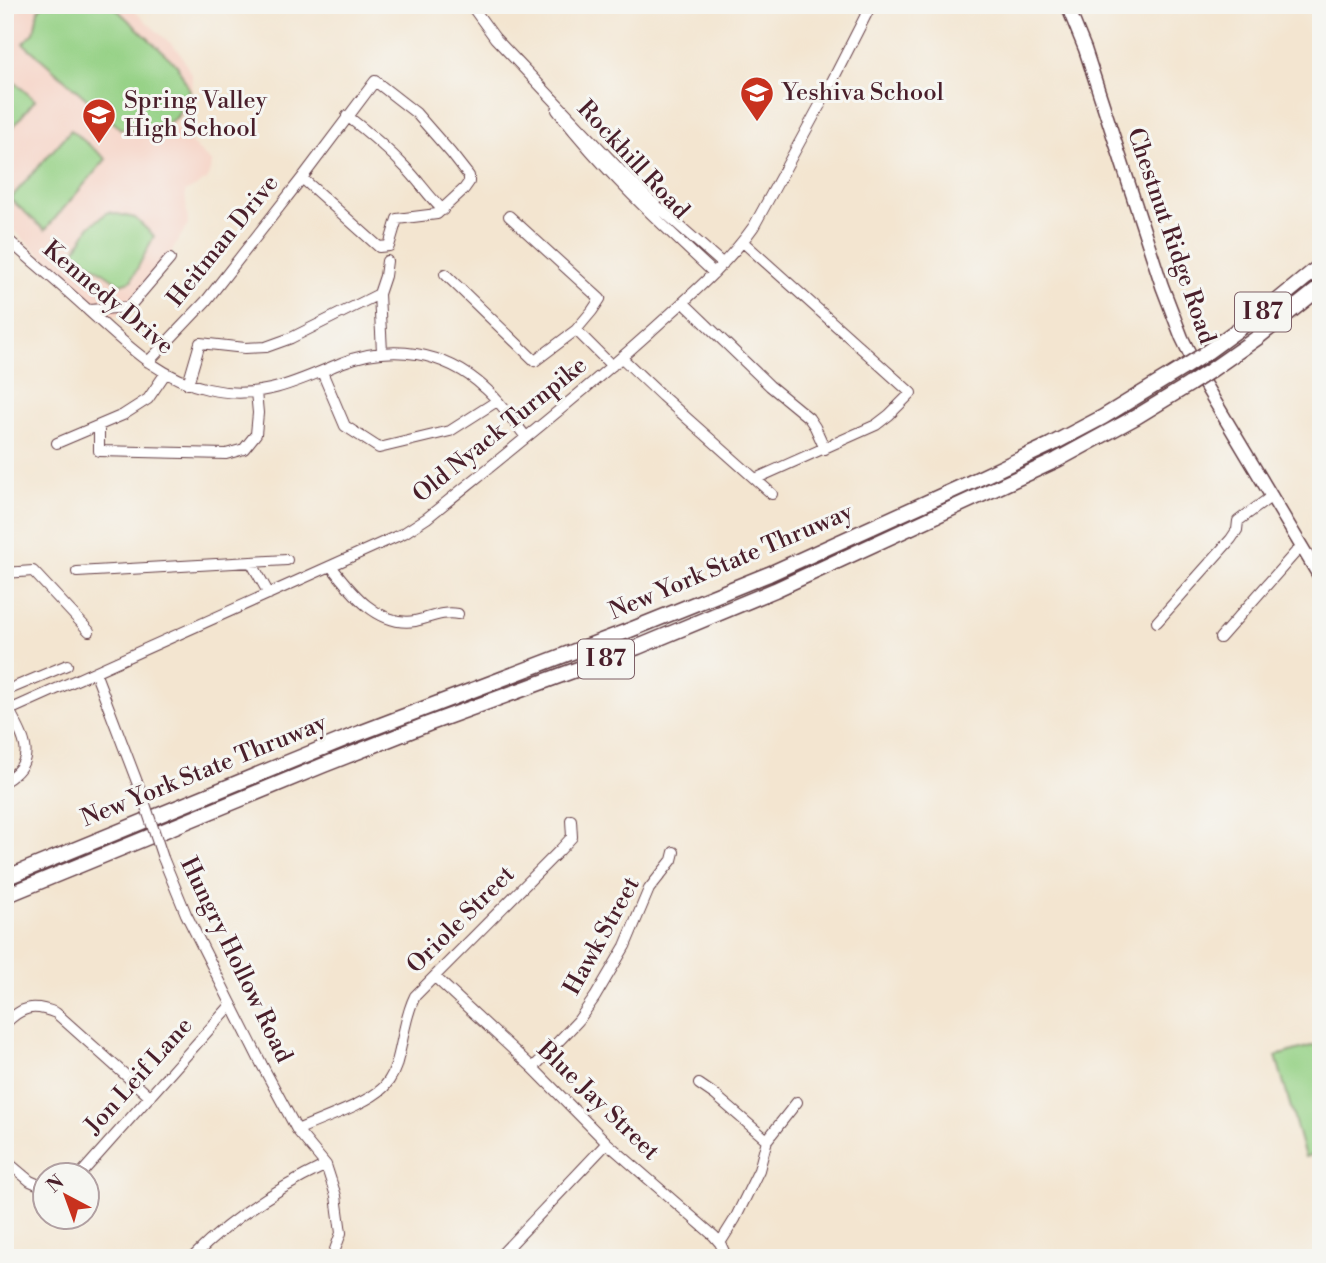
<svg xmlns="http://www.w3.org/2000/svg" width="1326" height="1263" font-family="'Libre Bodoni',serif">
<style>
.built{fill:#f6d2c4}
.green{fill:#97d287;stroke:#707859;stroke-width:2}
.lines{fill:none;stroke-linecap:round;stroke-linejoin:round}
.minor-casing{stroke:#633d44;stroke-width:12}
.major-casing{stroke:#633d44;stroke-width:15}
.highway-casing{stroke:#633d44;stroke-width:17}
.minor{stroke:#fff;stroke-width:10}
.major{stroke:#fff;stroke-width:12}
.highway{stroke:#fff;stroke-width:14}
.minor-bridge-casing{stroke:#633d44;stroke-width:12;stroke-linecap:butt}
.highway-bridge-casing{stroke:#633d44;stroke-width:17;stroke-linecap:butt}
.minor-bridge{stroke:#fff;stroke-width:10}
.highway-bridge{stroke:#fff;stroke-width:14}
.labels{text-anchor:middle;dominant-baseline:central;stroke-width:6;stroke-linejoin:round;paint-order:stroke}
.shield{fill:#f6f6f2;stroke:#7e6067;stroke-width:2}
.shield-label{font-size:23px;font-weight:bold;fill:#4a1f2b}
.poi-label{font-size:24px;fill:#4a1f2b;stroke:#f6f6f2;text-anchor:start}
.street-label{font-size:24px;fill:#4a1f2b;stroke:#f6f6f2}
</style>
<rect width="100%" height="100%" fill="#f6f6f2"/>
<filter id="ink" filterUnits="userSpaceOnUse"><feTurbulence type="fractalNoise" baseFrequency=".0143" numOctaves="2"/><feDisplacementMap in="SourceGraphic" scale="14" xChannelSelector="R" yChannelSelector="G"/><feConvolveMatrix kernelMatrix="1 2 1 2 8 2 1 2 1" color-interpolation-filters="sRGB"/></filter>
<filter id="wash" filterUnits="userSpaceOnUse"><feTurbulence type="fractalNoise" baseFrequency=".00686" numOctaves="4" result="noise"/><feDisplacementMap in="SourceGraphic" scale="28" xChannelSelector="R" yChannelSelector="G"/><feGaussianBlur stdDeviation="1.57" result="paint"/><feColorMatrix in="noise" values="0 0 0 0 0 0 0 0 0 0 0 0 0 0 0 0 0 1.4 0 .05"/><feComposite in="paint" operator="in"/></filter>
<g filter="url(#wash)">
<rect width="100%" height="100%" fill="#f3e5d0"/>
<path class="built" d="M24 5H128L179 51 192 76 191 98 174 127 212 163 207 180 185 192 188 224 139 306 111 317 5 223V13L13 16Z"/>
<path class="green" d="M42 5H112L177 65 190 91 177 117 153 133 121 129 23 43 34 33 38 11Z
M5 74 35 100 5 137Z
M71 130 106 159 45 230 10 199Z
M108 212 135 218 154 236 131 281 120 284 74 252 90 226Z
M1321 1043V1152L1305 1157 1276 1056Z"/>
</g>
<g filter="url(#ink)">
<g class="lines">
<g class="minor-casing">
<path id="minor" d="M471 5 495 38 621 171 648 198 723 264
M557 110C604 171 658 221 714 273
M347 116C368 132 388 149 406 168 419 181 429 197 443 210
M5 237C33 262 62 286 89 311 126 344 158 378 208 389 259 401 296 382 341 363 391 343 445 351 485 388 501 402 513 421 526 437
M743 242 911 393 889 415 876 425 755 479
M445 274 535 361 576 330 592 311 600 299 509 216
M379 294 385 276 387 261
M683 302 770 386 809 418 815 427 825 449
M89 310 129 307 170 259
M576 330 612 366
M622 358 662 396 772 494
M148 362 206 301 302 178 375 81 416 113 451 153 469 176V182L464 189 437 214 397 219 389 246 379 247 302 178
M322 372 345 426 379 448 450 431 497 401
M188 384 200 343 245 348 266 347 291 338 379 294 382 352
M99 426V451L226 454 244 449 256 434 258 413 256 392
M57 443 123 415 148 399 165 374
M251 562 269 594
M331 566C351 592 378 627 415 621 430 618 442 611 458 614
M77 572 287 560
M5 573 33 571 89 631
M1157 622 1231 539 1237 530 1238 521 1272 496
M1220 638 1295 553 1302 548
M95 672 142 795
M5 691 67 665
M5 701C18 732 44 757 5 781
M5 712 404 533 427 518C502 457 578 397 649 333 686 299 725 267 754 226L821 103 871 5
M163 858 186 914 262 1065 297 1130 326 1165 336 1196 341 1233 332 1258
M435 977 533 1068 607 1143 714 1236 720 1243 727 1258
M5 1024C22 1006 34 1004 56 1013L150 1097
M533 1068 578 1021 595 997 625 946 649 889 672 860 674 852
M699 1084 715 1095 767 1140
M297 1130C321 1119 367 1104 384 1087 391 1079 396 1068 398 1058 404 1036 405 1016 415 996L560 850 572 837 571 820
M5 1160 30 1181 46 1188
M79 1176 231 1005
M720 1243 735 1219 759 1170 767 1140 797 1102
M192 1258C231 1218 276 1189 326 1165
M498 1258 607 1143"/>
</g>
<g class="major-casing">
<path id="major" d="M1067 5 1085 49 1162 286 1182 338 1205 385 1321 579"/>
</g>
<g class="highway-casing">
<path id="highway" d="M1203 355 1276 302 1321 265
M1210 371 1257 338 1321 287
M5 878 352 736 630 630 769 574 965 485 1050 445 1103 417 1183 368
M5 896 324 765 428 724 638 647 775 590 1057 460 1136 417 1190 384"/>
</g>
<use href="#minor" class="minor"/>
<use href="#major" class="major"/>
<use href="#highway" class="highway"/>
<g class="minor-bridge-casing">
<path id="minor-bridge" d="M142 795 163 858"/>
</g>
<g class="highway-bridge-casing">
<path id="highway-bridge" d="M1183 368 1203 355
M1190 384 1210 371"/>
</g>
<use href="#minor-bridge" class="minor-bridge"/>
<use href="#highway-bridge" class="highway-bridge"/>
</g>
</g>
<defs>
<g id="school-pin" transform="scale(1.75)"><path d="M0 17L-7.5 6A9.5 9.5 0 1 1 7.5 6Z" fill="#c8321e" stroke="#f6f6f2"/><path d="M0-5L7-2L0 1L-7-2ZM-4 1L0 2.5L4 1V4Q0 6-4 4Z" fill="#fff"/></g>
</defs>
<g fill-rule="evenodd">
<use href="#school-pin" x="757" y="93"/>
<use href="#school-pin" x="99" y="115"/>
</g>
<g class="labels">
<g class="shield">
<rect x="1235" y="292.5" width="56" height="39" rx="5"/>
<rect x="578" y="639.5" width="56" height="39" rx="5"/>
</g>
<g class="shield-label">
<text x="1263" y="312">I 87</text>
<text x="606" y="659">I 87</text>
</g>
<g class="poi-label">
<text x="782" y="93">Yeshiva School</text>
<text x="124" y="101">Spring Valley<tspan x="124" dy="28">High School</tspan></text>
</g>
<g class="street-label">
<text transform="translate(633 160) rotate(47)">Rockhill Road</text>
<text transform="translate(1171 236) rotate(71)">Chestnut Ridge Road</text>
<text transform="translate(223 241) rotate(-51)">Heitman Drive</text>
<text transform="translate(108 298) rotate(40)">Kennedy Drive</text>
<text transform="translate(500 430) rotate(-39)">Old Nyack Turnpike</text>
<text transform="translate(731 562) rotate(-23)">New York State Thruway</text>
<text transform="translate(204 771) rotate(-22)">New York State Thruway</text>
<text transform="translate(461 920) rotate(-45)">Oriole Street</text>
<text transform="translate(602 936) rotate(-61)">Hawk Street</text>
<text transform="translate(236 960) rotate(64)">Hungry Hollow Road</text>
<text transform="translate(139 1076) rotate(-48)">Jon Leif Lane</text>
<text transform="translate(598 1101) rotate(44)">Blue Jay Street</text>
</g>
</g>
<rect width="1326" height="1263" fill="none" stroke="#f6f6f2" stroke-width="28"/>
<g transform="translate(66 1196) rotate(319)"><circle r="33" fill="#f6f6f2" stroke="#b1a0a2" stroke-width="2"/>
<path d="M0-5L12 26L0 18L-12 26Z" fill="#c8321e"/>
<text y="-10" font-size="19" font-weight="bold" text-anchor="middle" fill="#4a1f2b">N</text>
</g>
</svg>
